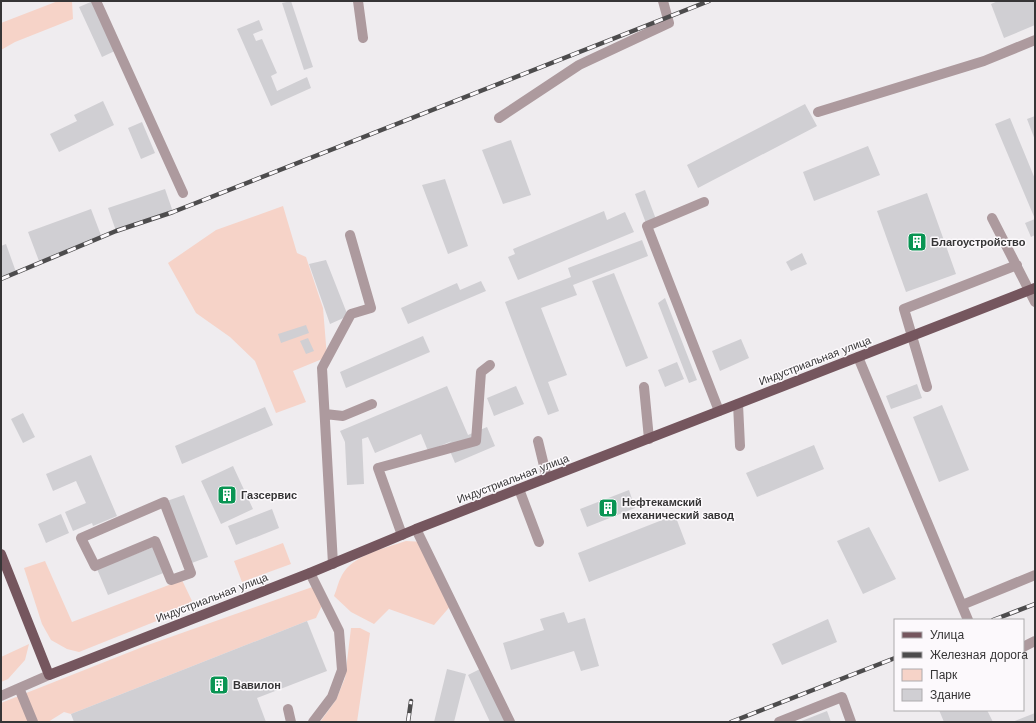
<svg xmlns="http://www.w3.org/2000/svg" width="1036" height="723" font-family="'Work Sans',sans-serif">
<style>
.green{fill:#f6d3c8}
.building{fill:#d0cfd3}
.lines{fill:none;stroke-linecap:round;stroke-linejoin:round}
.minor{stroke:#ad9a9e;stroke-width:10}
.major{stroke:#75565e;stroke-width:10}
.rail-casing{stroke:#4d4c4d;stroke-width:4.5}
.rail{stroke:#fcf9fc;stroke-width:3;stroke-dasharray:9;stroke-linecap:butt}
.labels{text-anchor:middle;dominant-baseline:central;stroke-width:3;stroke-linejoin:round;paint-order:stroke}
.poi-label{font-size:11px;font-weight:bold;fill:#363536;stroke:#fcf9fc;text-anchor:start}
.street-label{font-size:11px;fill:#363536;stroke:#fcf9fc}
</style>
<rect width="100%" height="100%" fill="#efecef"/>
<path class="green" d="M58 1H72L73 19 15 42 1 50V23Z
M283 206 297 253 306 257 323 308 327 357 293 371 306 402 276 413 255 361 230 337 196 313 168 263 216 230Z
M406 541 424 542 453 603 434 625 389 609 374 624 351 612 334 596C337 589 338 582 342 575 353 555 385 548 406 541Z
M283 543 291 564 242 582 234 561Z
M45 561 72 622 182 580 192 601 184 610 79 652 67 649 51 640 42 624 24 568Z
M318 585 325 599 316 618 307 621 71 714 64 712 48 722H1V703L145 646Z
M351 628H360L370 633 357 722H320L336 700 345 678Z
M29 644 25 660 8 679 1 682V657Z"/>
<path class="building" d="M93 1 119 49 102 57 79 7Z
M291 1 313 67 304 70 282 3Z
M998 1H1035V25L1004 38 991 4Z
M259 20 263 30 253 34 256 41 262 39 277 73 271 76 277 91 307 77 311 88 271 106 237 29Z
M103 101 114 125 59 152 50 134 77 121 74 115Z
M805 104 817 126 698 188 687 165Z
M1035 116V140L1027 119Z
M1010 118 1035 179V235L1031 237 1025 223 1035 219 995 124Z
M142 122 155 153 141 159 128 128Z
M511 140 531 195 503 204 482 150Z
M868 146 880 175 814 201 803 172Z
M445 179 468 246 448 254 422 185Z
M165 189 173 212 116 231 108 208Z
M645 190 657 222 647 226 635 194Z
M927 193 956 274 906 292 877 211Z
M91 209 102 238 39 261 28 232Z
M604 211 607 220 625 212 634 232 518 280 508 257 515 254 513 249Z
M642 240 648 256 573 285 577 295 541 308 567 375 548 382 559 411 548 415 505 302 571 277 568 268Z
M6 244 16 272 1 278V246Z
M802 253 807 264 791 271 786 262Z
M326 260 348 316 330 324 309 264Z
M614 273 648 358 626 367 592 281Z
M481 281 486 291 408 324 401 308 457 283 460 290Z
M665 298 697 380 689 383 658 303Z
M306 325 309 333 281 343 278 334Z
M423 336 430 352 346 388 340 372Z
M308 338 314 351 306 354 300 341Z
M741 339 749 358 720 371 712 351Z
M677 362 684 379 665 387 658 370Z
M917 384 922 398 891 409 886 396Z
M447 386 468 435 487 427 495 446 455 463 447 444 452 441 428 451 421 434 375 453 368 437 362 439 364 484 347 485 345 442 340 431Z
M516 386 524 404 494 416 487 398Z
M942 405 969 470 939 482 913 417Z
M265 407 273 425 182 464 175 446Z
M23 413 35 437 23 443 11 419Z
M814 445 824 469 757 497 746 473Z
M91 455 117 516 93 526 92 523 73 531 65 512 86 503 76 481 53 491 46 474Z
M233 466 253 509 221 524 201 481Z
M629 490 635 508 587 527 580 509Z
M184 495 208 557 189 564 164 502Z
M272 509 279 528 236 545 228 526Z
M61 514 69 533 46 543 38 524Z
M675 515 686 544 589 582 578 553Z
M869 527 896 579 863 594 837 541Z
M156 546 166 572 108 595 97 569Z
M564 612 568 623 585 618 599 666 581 671 574 651 511 670 503 643 544 630 540 619Z
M828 619 837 642 782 665 772 644Z
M307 621 327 671 257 698 266 722H74L71 714Z
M447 669 466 674 454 722H434Z
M480 669 505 722H490L468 675Z
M939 710H987L993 722H944Z
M827 711 831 722H799Z
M1035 713V722H1012Z"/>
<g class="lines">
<path class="minor" d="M96 1 183 193
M358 1 363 38
M818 112 984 61 1035 40
M499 118 579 65 669 23 663 1
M704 202 647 226 719 411
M992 218 1035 302
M858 357 968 620
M644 387 649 439
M927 387 904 309 1017 265
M738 404 740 446
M325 414 343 416 372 404
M538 441 547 478
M519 489 539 542
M164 502 191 573 171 580 155 541 95 566 81 538Z
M416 529 510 722
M402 535 378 468 476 441 481 372 490 365
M333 564 322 368 351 314 371 308 350 235
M310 573 339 631 342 670 332 697 313 722
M962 605 1035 575
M1023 647 1035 641
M19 688 33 722
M1 696 49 675
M288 709 291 722
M779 722 842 697 851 722"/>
<path class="major" d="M1 554 49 675 310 573 416 529 1035 288"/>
<g class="rail-casing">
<path id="rail" d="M1 279 116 231 173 212 709 1
M993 620 1035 604
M408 722 411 701
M731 722 895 658"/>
</g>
<use href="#rail" class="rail"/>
</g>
<defs>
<g id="building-square" transform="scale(1)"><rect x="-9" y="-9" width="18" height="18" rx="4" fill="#099453" stroke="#fcf9fc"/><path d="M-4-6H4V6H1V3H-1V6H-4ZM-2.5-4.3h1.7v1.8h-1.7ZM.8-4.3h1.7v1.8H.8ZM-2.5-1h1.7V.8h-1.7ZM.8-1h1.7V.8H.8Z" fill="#fff"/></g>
</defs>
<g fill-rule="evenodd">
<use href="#building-square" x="917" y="242"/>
<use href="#building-square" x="227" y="495"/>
<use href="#building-square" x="608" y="508"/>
<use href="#building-square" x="219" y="685"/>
</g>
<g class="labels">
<g class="poi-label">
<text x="931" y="242">Благоустройство</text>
<text x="241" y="495">Газсервис</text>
<text x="622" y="502">Нефтекамский<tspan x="622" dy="13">механический завод</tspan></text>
<text x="233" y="685">Вавилон</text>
</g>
<g class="street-label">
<text transform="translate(815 361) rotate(-21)">Индустриальная улица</text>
<text transform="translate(513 479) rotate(-21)">Индустриальная улица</text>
<text transform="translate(212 598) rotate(-21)">Индустриальная улица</text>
</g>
</g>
<rect width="1036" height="723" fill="none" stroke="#363536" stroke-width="4"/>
<rect x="894" y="619" width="130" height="92" fill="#fcf9fc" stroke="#adabad"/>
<rect x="902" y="632" width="20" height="6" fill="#75565e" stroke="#adabad"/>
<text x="930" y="639" font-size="12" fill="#363536">Улица</text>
<rect x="902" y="652" width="20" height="6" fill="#4d4c4d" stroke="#adabad"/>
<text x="930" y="659" font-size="12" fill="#363536">Железная дорога</text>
<rect x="902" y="669" width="20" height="12" fill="#f6d3c8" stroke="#adabad"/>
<text x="930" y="679" font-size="12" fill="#363536">Парк</text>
<rect x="902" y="689" width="20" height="12" fill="#d0cfd3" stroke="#adabad"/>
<text x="930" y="699" font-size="12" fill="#363536">Здание</text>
</svg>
